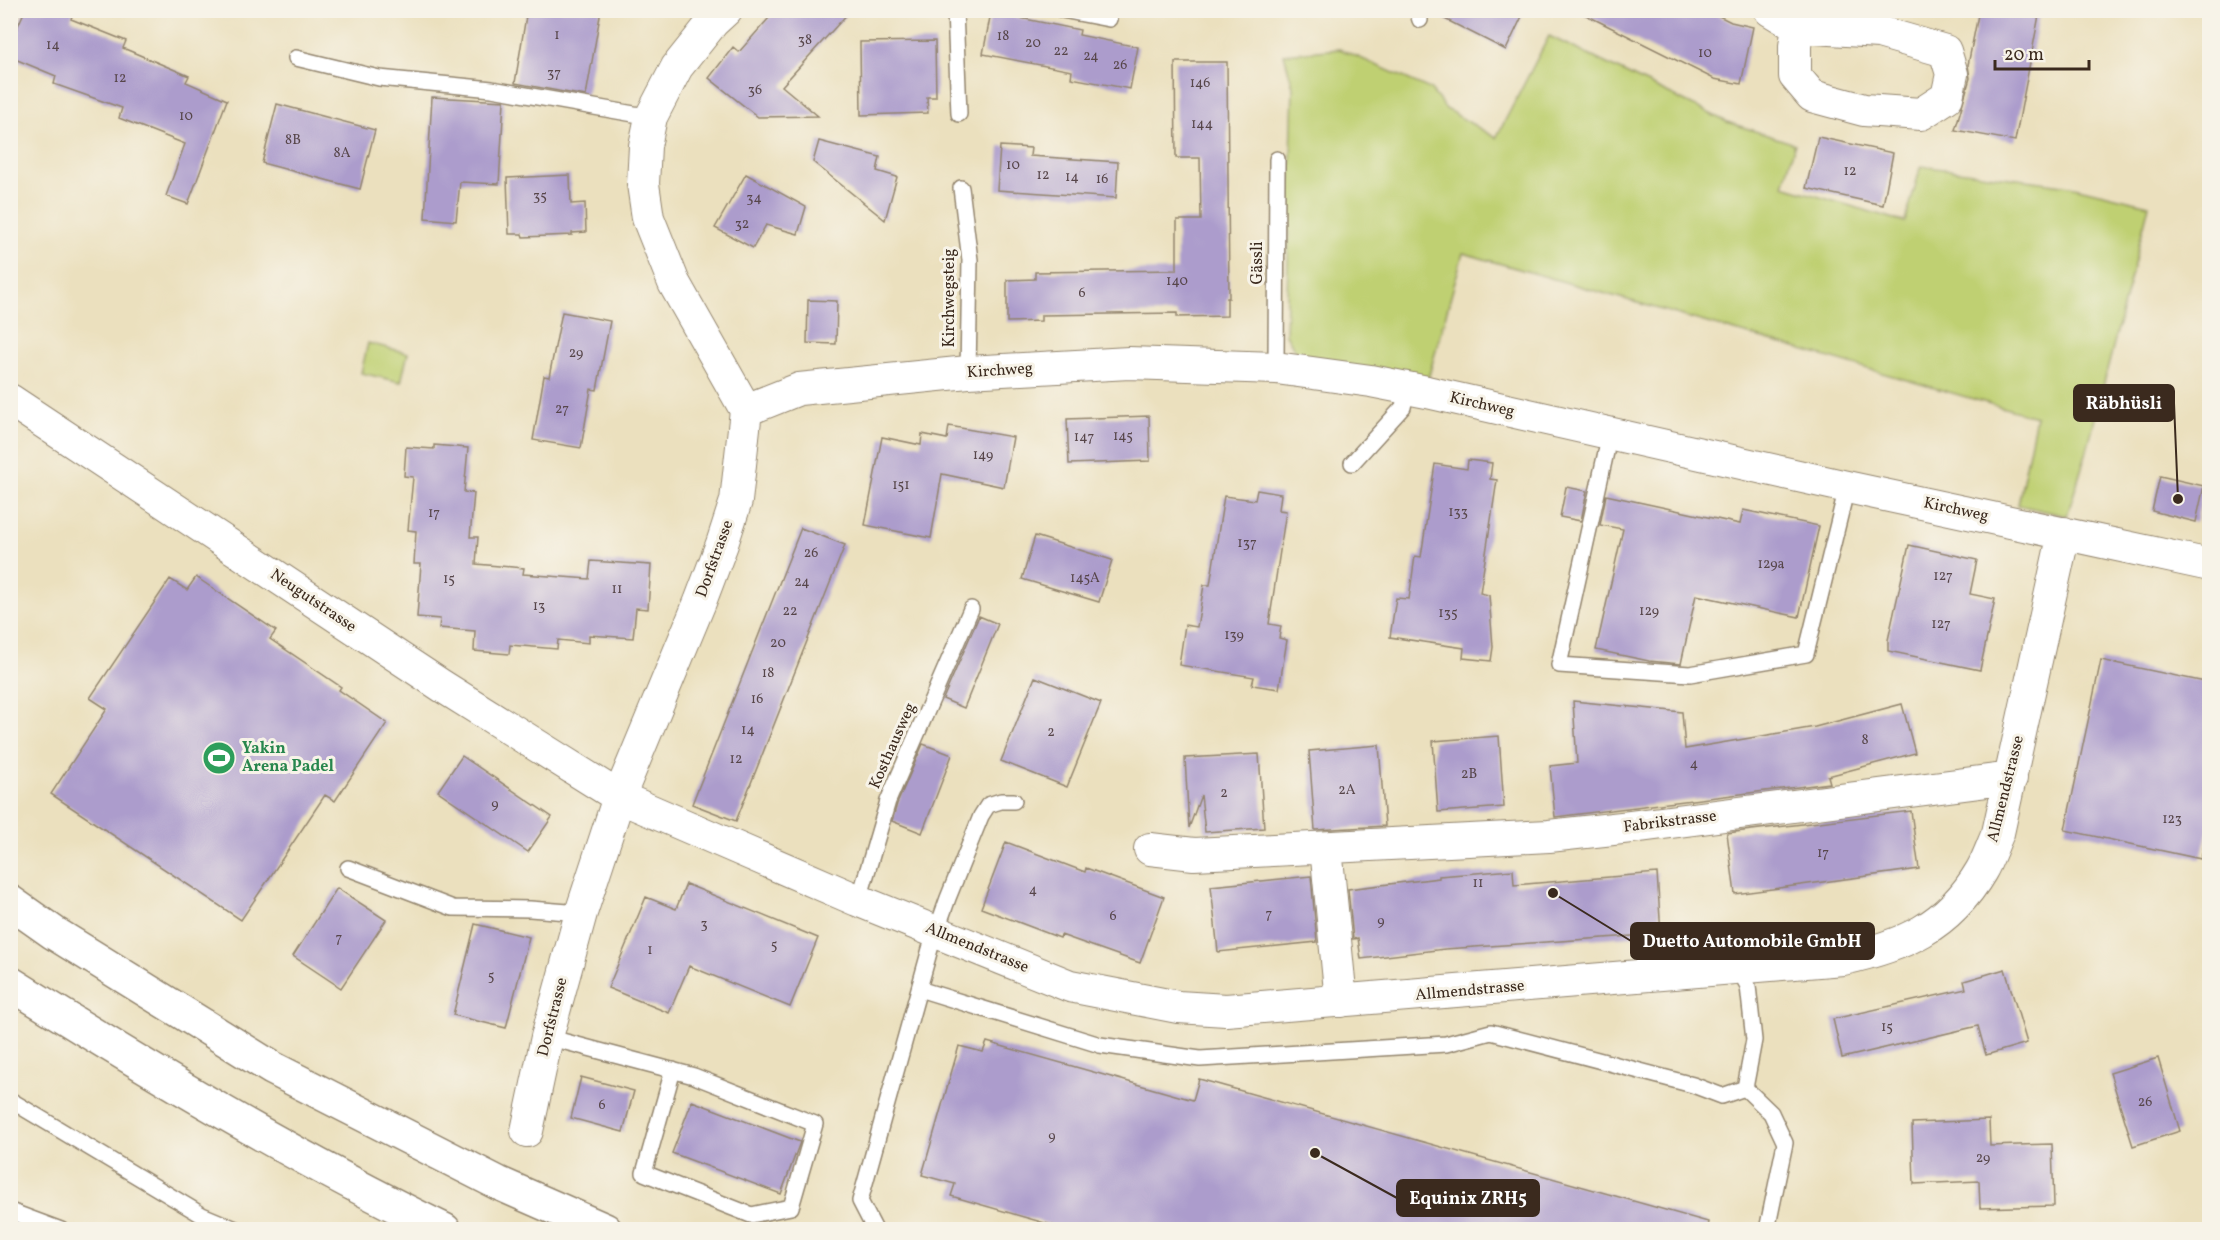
<svg xmlns="http://www.w3.org/2000/svg" width="2220" height="1240" font-family="Vollkorn,serif">
<style>
.green{fill:#bfd072;stroke:#7d7d48;stroke-width:1.5}
.building{fill:#ac9ccc}
.lines{fill:none;stroke-linecap:round;stroke-linejoin:round}
.service-casing{stroke:#93856e;stroke-width:18}
.minor-casing{stroke:#93856e;stroke-width:34}
.motorway-casing{stroke:#93856e;stroke-width:36}
.service{stroke:#fff;stroke-width:15}
.minor{stroke:#fff;stroke-width:32}
.motorway{stroke:#fff;stroke-width:33}
.labels{text-anchor:middle;dominant-baseline:central;stroke-width:6;stroke-linejoin:round;paint-order:stroke}
.number-label{font-size:14px;fill:#57464a}
.street-label{font-size:16px;fill:#3b2a1e;stroke:#f7f3e8}
.leisure-label{font-size:16px;font-weight:bold;fill:#27864d;stroke:#f7f3e8;text-anchor:start}
.leader{fill:none;stroke:#3b2a1e;stroke-width:2}
.callout-dot{fill:#3b2a1e;stroke:#f7f3e8;stroke-width:2}
.callout{fill:#3b2a1e;stroke:#3b2a1e;stroke-width:2}
.callout-label{font-size:18px;text-anchor:middle;font-weight:bold;fill:#fff}
</style>
<rect width="100%" height="100%" fill="#f7f3e8"/>
<filter id="ink" filterUnits="userSpaceOnUse"><feTurbulence type="fractalNoise" baseFrequency=".0167" numOctaves="2"/><feDisplacementMap in="SourceGraphic" scale="12" xChannelSelector="R" yChannelSelector="G"/><feConvolveMatrix kernelMatrix="1 2 1 2 8 2 1 2 1" color-interpolation-filters="sRGB"/></filter>
<filter id="wash" filterUnits="userSpaceOnUse"><feTurbulence type="fractalNoise" baseFrequency=".008" numOctaves="4" result="noise"/><feDisplacementMap in="SourceGraphic" scale="24" xChannelSelector="R" yChannelSelector="G"/><feGaussianBlur stdDeviation="1.35" result="paint"/><feColorMatrix in="noise" values="0 0 0 0 0 0 0 0 0 0 0 0 0 0 0 0 0 1.4 0 .05"/><feComposite in="paint" operator="in"/></filter>
<g filter="url(#wash)">
<rect width="100%" height="100%" fill="#ebe0be"/>
<path class="green" d="M1549 36 1727 122 1795 144 1783 186 1905 222 1921 166 2070 186 2149 205 2086 454 2067 516 2018 505 2036 417 1463 253 1426 386 1299 358 1286 334 1293 87 1284 54 1340 49 1430 89 1446 109 1496 138Z
M368 343 408 353 401 382 361 373Z"/>
<g id="blocks">
<path class="building" d="M25 10H74L71 19 126 41 123 48 189 76 186 82 227 100 188 204 166 196 185 144 119 118 122 108 54 84 56 76 10 57V44Z
M527 10H601L586 96 515 83Z
M776 10H851L782 86 818 116 758 117 709 78 733 47 739 52Z
M1427 10H1525L1506 50Z
M1576 10H1707L1731 22 1753 27 1741 84 1714 79Z
M1979 10H2040L2015 141 1955 130 1970 78 1968 65Z
M991 12 1080 30 1079 35 1138 47 1130 89 1071 78 1072 71 983 54Z
M935 41 936 97H927L928 113 861 115 860 42Z
M1175 62H1227L1229 298H1227V316L1177 317V313L1041 315V321L1007 322V280L1035 279V272L1177 270V220H1201L1200 158H1176Z
M432 97 504 101 499 184 460 182 456 221 425 218Z
M277 104 375 130 360 189 262 163Z
M1818 137 1893 153 1883 205 1806 188Z
M819 141 880 157 877 171 897 177 885 220 813 162Z
M1000 146 1031 148 1030 156 1118 162 1116 198 997 190Z
M746 174 806 207 798 234 766 225 753 248 715 228Z
M570 175 571 204 585 203 586 232 572 233V235L523 237 522 234H509L507 178Z
M808 300 837 301 836 344 807 343Z
M562 312 610 321 597 390 591 389 581 448 533 440 544 376 549 377Z
M1149 416 1150 461 1069 464 1067 419Z
M949 426 1013 437 1004 487 942 474 931 538 865 525 882 437 921 445 922 434 947 439Z
M434 445 468 448 464 492 474 493 470 537H478L476 564 524 568 523 574 589 579 591 561 651 565 648 609 636 608 633 638 589 635V643L558 640 557 649 510 645 509 654 474 651 475 631 439 628 440 619 417 617 421 564H414L416 531 408 530 413 477 404 476 406 447 434 449Z
M1468 460 1492 463 1490 479 1497 480 1480 593 1489 595 1493 647 1491 661 1463 658 1464 648 1390 637 1396 598 1409 599 1415 556 1421 557 1435 464 1467 469Z
M2160 476 2204 486 2196 522 2152 511Z
M1566 487 1587 491 1581 521 1560 517Z
M1257 490 1281 494 1279 510 1286 511 1269 624 1281 626 1279 638 1287 640 1279 689 1252 685 1254 677 1179 665 1185 625 1197 627 1204 585H1210L1224 496 1255 500Z
M1606 495 1740 524 1743 510 1819 526 1799 617 1696 595 1681 664 1649 661 1596 650 1623 529 1600 525Z
M801 528 845 545 736 821 692 804Z
M1035 536 1112 560 1099 602 1022 579Z
M1909 545 1977 560 1970 594 1995 599 1980 670 1888 651V640Z
M196 577 276 631 270 639 341 687 339 690 387 723 335 801 325 795 241 920 51 794 107 709 90 698 170 579 187 590Z
M979 616 998 624 964 708 943 699Z
M2101 660 2210 683V820L2201 859 2065 830Z
M1035 677 1101 703 1067 787 1001 761Z
M1573 701 1682 712 1685 749 1815 727 1902 704 1915 753 1828 776 1830 783 1555 817 1550 766 1577 763Z
M1499 736 1504 807 1438 812 1433 741Z
M923 744 952 755 922 833 892 821 897 804Z
M1379 745 1385 826 1315 830 1309 751Z
M1259 754 1264 828 1205 832 1201 795 1189 828 1185 758Z
M462 756 552 817 528 852 438 791Z
M1911 811 1919 869 1735 894 1727 833Z
M1006 842 1085 872 1086 868 1164 897 1140 963 1061 935 1060 938 981 908Z
M1513 870 1514 885 1657 873 1661 934 1445 949 1361 959 1358 938 1353 939 1348 889 1439 878V876Z
M1311 876 1317 942 1218 952 1211 886Z
M686 884 818 938 790 1007 689 966 669 1013 608 988 646 897 676 909Z
M337 888 386 920 341 988 293 956Z
M475 924 529 937 506 1028 453 1015Z
M2005 969 2027 1043 1986 1055 1978 1026 1842 1058 1833 1019 1966 989 1964 981Z
M987 1042 1193 1100 1199 1079 1708 1222 1707 1230H1168L1143 1222 1141 1230H1069L951 1196 955 1184 922 1175 959 1046 983 1052Z
M2158 1058 2180 1131 2133 1146 2110 1073Z
M581 1077 634 1091 623 1132 571 1118Z
M692 1101 800 1142 781 1194 672 1153Z
M1989 1120 1990 1146 2052 1144 2054 1206 1980 1208 1979 1181 1914 1184 1912 1123Z"/>
</g>
</g>
<g filter="url(#ink)">
<use href="#blocks" fill-opacity="0" stroke="#93856e" stroke-width="1.5"/>
<g class="lines">
<g class="service-casing">
<path id="service" d="M955 10 959 114
M1062 10 1109 19
M1417 10 1420 20
M296 58 379 78 492 89 651 117
M961 188 970 260 968 372
M1276 368 1277 159
M1610 434 1559 665 1690 674 1806 654 1847 487
M1352 463 1403 407 1407 389
M348 868 453 908 530 909 581 913
M857 900 863 886 888 801 971 609
M919 989 1100 1045 1200 1059 1446 1044 1491 1032 1693 1085 1722 1096 1745 1088 1754 1040 1748 986 1738 968
M547 1037 694 1076 815 1124 791 1207 751 1215 644 1173 673 1070
M1745 1088 1771 1113 1785 1143 1767 1230
M10 1100 202 1215 238 1230
M10 1211 61 1230
M875 1230 860 1201 930 949 948 898 981 816 988 805 1001 801H1014"/>
</g>
<g class="minor-casing">
<path id="minor" d="M1770 10 1798 27 1879 32 1945 51 1952 74 1947 97 1921 114 1864 110 1812 96 1795 76V46L1798 27
M10 400 442 686 619 797 857 900 1070 986 1178 1007 1226 1010 1843 959C1903 946 1948 927 1981 871 1988 859 1992 846 1998 833L2064 533
M746 410 799 389 968 372 1129 363 1276 368 1371 381 1427 392 1847 487 2210 565
M1326 848 1341 1001
M1150 849 1194 854 1549 836 1631 827 2011 778
M527 1131 547 1037 581 913 619 797 700 602 722 544 736 501 746 410 674 283 648 218 643 184 645 146 651 117 677 67 713 22 726 10"/>
</g>
<g class="motorway-casing">
<path id="motorway" d="M10 902 54 933 272 1068 498 1183 605 1230
M10 983C152 1072 294 1157 444 1230"/>
</g>
<use href="#service" class="service"/>
<use href="#minor" class="minor"/>
<use href="#motorway" class="motorway"/>
</g>
</g>
<defs>
<g id="stadium-disc" transform="scale(1.725)"><circle r="9.5" fill="#2e9e5b" stroke="#f7f3e8"/><path d="M0-5a6.5 5 0 1 0 0 10a6.5 5 0 1 0 0-10ZM-3.5-1.8h7v3.6h-7Z" fill="#fff"/></g>
</defs>
<g fill-rule="evenodd">
<use href="#stadium-disc" x="219" y="758"/>
</g>
<g class="labels">
<g class="number-label">
<text x="557" y="35">1</text>
<text x="1003" y="36">18</text>
<text x="805" y="40">38</text>
<text x="1033" y="43">20</text>
<text x="53" y="45">14</text>
<text x="1061" y="51">22</text>
<text x="1705" y="53">10</text>
<text x="1091" y="56">24</text>
<text x="1120" y="65">26</text>
<text x="554" y="73">37</text>
<text x="120" y="78">12</text>
<text x="1200" y="83">146</text>
<text x="755" y="90">36</text>
<text x="186" y="116">10</text>
<text x="1202" y="124">144</text>
<text x="293" y="140">8B</text>
<text x="342" y="153">8A</text>
<text x="1013" y="165">10</text>
<text x="1850" y="171">12</text>
<text x="1043" y="175">12</text>
<text x="1072" y="177">14</text>
<text x="1102" y="179">16</text>
<text x="540" y="196">35</text>
<text x="754" y="198">34</text>
<text x="742" y="224">32</text>
<text x="1177" y="281">140</text>
<text x="1082" y="293">6</text>
<text x="576" y="353">29</text>
<text x="562" y="409">27</text>
<text x="1123" y="436">145</text>
<text x="1084" y="437">147</text>
<text x="983" y="455">149</text>
<text x="901" y="485">151</text>
<text x="1458" y="512">133</text>
<text x="434" y="513">17</text>
<text x="1247" y="543">137</text>
<text x="811" y="553">26</text>
<text x="1771" y="564">129a</text>
<text x="1943" y="576">127</text>
<text x="1085" y="578">145A</text>
<text x="449" y="579">15</text>
<text x="802" y="582">24</text>
<text x="617" y="589">11</text>
<text x="539" y="606">13</text>
<text x="790" y="611">22</text>
<text x="1649" y="611">129</text>
<text x="1448" y="613">135</text>
<text x="1941" y="624">127</text>
<text x="1234" y="635">139</text>
<text x="778" y="643">20</text>
<text x="768" y="673">18</text>
<text x="757" y="699">16</text>
<text x="748" y="730">14</text>
<text x="1051" y="732">2</text>
<text x="1865" y="740">8</text>
<text x="736" y="759">12</text>
<text x="1694" y="764">4</text>
<text x="1469" y="774">2B</text>
<text x="1347" y="790">2A</text>
<text x="1224" y="793">2</text>
<text x="495" y="804">9</text>
<text x="2172" y="819">123</text>
<text x="1823" y="853">17</text>
<text x="1478" y="883">11</text>
<text x="1033" y="890">4</text>
<text x="1269" y="914">7</text>
<text x="1113" y="916">6</text>
<text x="1381" y="921">9</text>
<text x="704" y="924">3</text>
<text x="339" y="938">7</text>
<text x="774" y="945">5</text>
<text x="650" y="950">1</text>
<text x="491" y="976">5</text>
<text x="1887" y="1027">15</text>
<text x="2145" y="1102">26</text>
<text x="602" y="1105">6</text>
<text x="1052" y="1136">9</text>
<text x="1983" y="1158">29</text>
</g>
<g class="street-label">
<text transform="translate(1258 263) rotate(-90)">Gässli</text>
<text transform="translate(950 298) rotate(-90)">Kirchwegsteig</text>
<text transform="translate(1000 371) rotate(-4)">Kirchweg</text>
<text transform="translate(1482 405) rotate(13)">Kirchweg</text>
<text transform="translate(1956 510) rotate(12)">Kirchweg</text>
<text transform="translate(715 559) rotate(-70)">Dorfstrasse</text>
<text transform="translate(313 601) rotate(34)">Neugutstrasse</text>
<text transform="translate(893 746) rotate(-66)">Kosthausweg</text>
<text transform="translate(2006 789) rotate(-76)">Allmendstrasse</text>
<text transform="translate(1670 822) rotate(-7)">Fabrikstrasse</text>
<text transform="translate(977 948) rotate(22)">Allmendstrasse</text>
<text transform="translate(1470 991) rotate(-5)">Allmendstrasse</text>
<text transform="translate(553 1017) rotate(-76)">Dorfstrasse</text>
</g>
<g class="leisure-label">
<text x="242" y="749">Yakin<tspan x="242" dy="18">Arena Padel</tspan></text>
</g>
</g>
<path class="leader" d="M2178 499L2174 403M1553 893L1631 941M1315 1153L1397 1198"/>
<g class="callout-dot">
<circle cx="2178" cy="499" r="6"/>
<circle cx="1553" cy="893" r="6"/>
<circle cx="1315" cy="1153" r="6"/>
</g>
<g class="callout">
<rect x="2074" y="385" width="100" height="36" rx="6"/>
<rect x="1631" y="923" width="243" height="36" rx="6"/>
<rect x="1397" y="1180" width="142" height="36" rx="6"/>
</g>
<g class="callout-label">
<text x="2124" y="409">Räbhüsli</text>
<text x="1752" y="947">Duetto Automobile GmbH</text>
<text x="1468" y="1204">Equinix ZRH5</text>
</g>
<rect width="2220" height="1240" fill="none" stroke="#f7f3e8" stroke-width="36"/>
<path d="M1995 60v9h94v-9" fill="none" stroke="#3b2a1e" stroke-width="3"/>
<text x="2004" y="60" font-size="18" fill="#3b2a1e" stroke="#f7f3e8" stroke-width="4.5" paint-order="stroke">20 m</text>
</svg>
